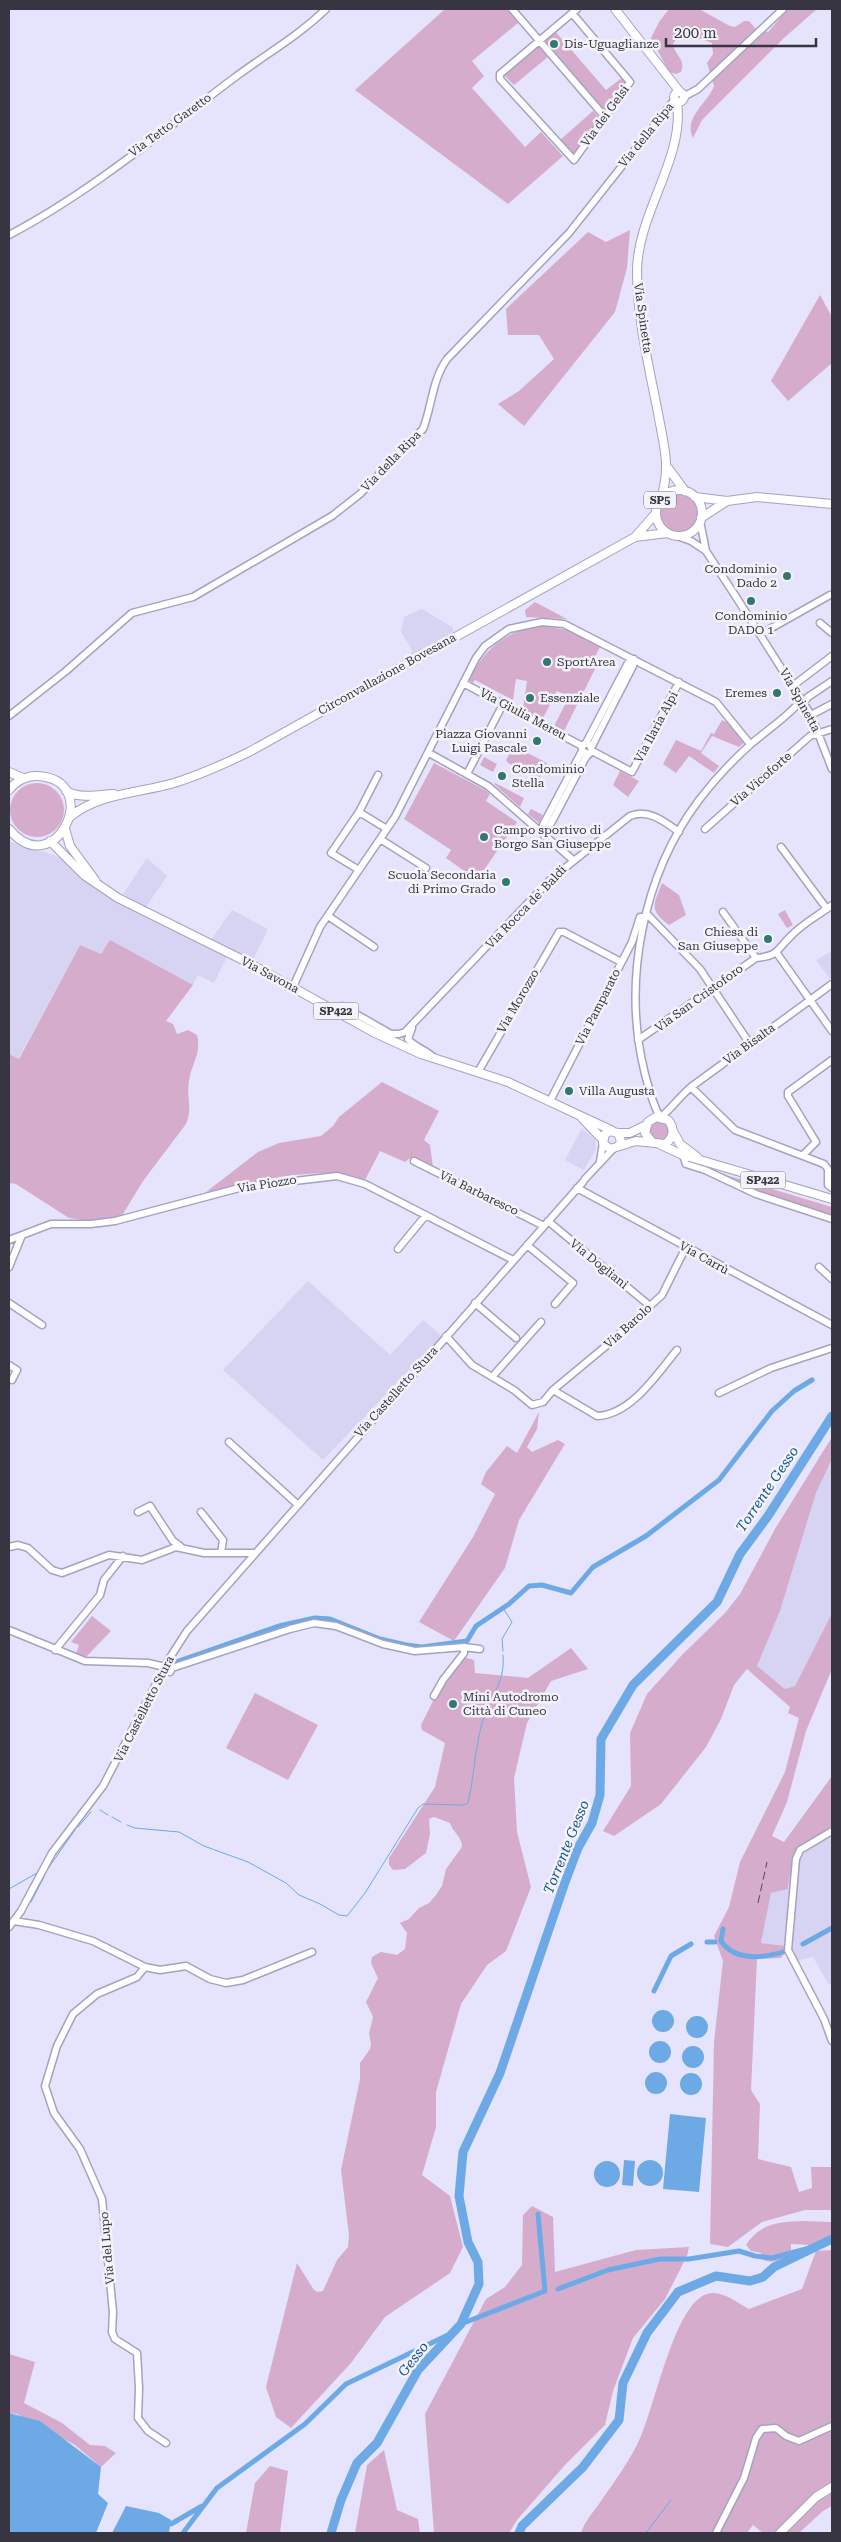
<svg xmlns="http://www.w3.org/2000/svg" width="841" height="2542" font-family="'Roboto Serif',serif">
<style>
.built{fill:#d7d4f3}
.green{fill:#d6accd}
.water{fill:#6daae5}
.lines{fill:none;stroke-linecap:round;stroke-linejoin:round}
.stream{stroke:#6daae5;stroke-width:1}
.canal{stroke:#6daae5;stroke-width:5}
.river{stroke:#6daae5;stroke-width:9}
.minor-casing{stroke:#a5a2c0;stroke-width:9}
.major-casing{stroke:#a5a2c0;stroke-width:10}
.minor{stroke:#fff;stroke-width:6}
.major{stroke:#fff;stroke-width:8}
.rail{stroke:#4c4b59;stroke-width:1;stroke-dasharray:8 4;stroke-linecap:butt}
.poi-dot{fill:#327870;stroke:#f4f3fa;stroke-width:2}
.labels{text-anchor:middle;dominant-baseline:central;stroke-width:5;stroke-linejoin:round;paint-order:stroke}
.shield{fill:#f4f3fa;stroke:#6f6e78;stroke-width:1}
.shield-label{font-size:11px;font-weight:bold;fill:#363541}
.poi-label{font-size:12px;fill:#363541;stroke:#f4f3fa;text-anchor:start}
.street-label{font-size:12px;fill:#363541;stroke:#f4f3fa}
.water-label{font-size:14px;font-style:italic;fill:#13568d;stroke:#f4f3fa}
</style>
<rect width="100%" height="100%" fill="#e6e3fd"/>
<path class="built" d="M422 609 452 627 454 632 410 656 412 650 401 632 404 617Z
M11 842 60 857 88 883 116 902 227 957 214 983 198 975 193 985 110 941 101 954 80 945 18 1059 9 1054V843Z
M147 858 167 876 146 907 123 894Z
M232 910 268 929 253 960 211 940Z
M832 951V977L830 979 816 960Z
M582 1128 595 1140 596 1149 584 1170 565 1160Z
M308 1281 390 1355 423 1320 442 1336 323 1460 223 1370Z
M832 1459V1613L795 1686 785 1689 756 1666 780 1611 816 1493Z
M832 1829V1986L828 1983 813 1957 794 1961 789 1950 761 1943 771 1893 788 1889 792 1861 799 1848Z"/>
<path class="green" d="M445 9H507L518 23 472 61 484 76 472 88 525 147 541 132 563 156 508 204 355 90Z
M669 9H699L730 26 735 27 744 21H749L755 28 768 32 788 9H817L784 38 702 120 693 138C683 117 708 103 714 86L707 63 713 54 712 43C701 38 691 36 678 36L673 44C675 56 686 59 681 72L676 74 669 72 651 38 659 22Z
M555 31 606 90 622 78 626 83 605 113 543 40Z
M539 43 549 56 514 85 503 74Z
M593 111 600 119 573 155 560 140Z
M630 230 627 268 615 312 524 426 498 404 519 391 554 359 539 335H508L506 309 588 232 606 242Z
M820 295 832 317V363L788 401 771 381Z
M660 513a19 19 0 1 1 38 0a19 19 0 1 1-38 0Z
M535 602 567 619 526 617 525 610Z
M543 626 568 630 600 647 592 662 597 665 564 731 554 726 569 697 557 691 542 720 523 709 527 681 516 679 513 700 475 680 473 683 468 680C485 649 506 629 543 626Z
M722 720 728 723 744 743 739 747 712 736 701 753 719 766 714 773 689 756 676 773 663 764 676 740 701 751 711 733 714 734Z
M514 746 547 763 540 777 536 778 508 763 506 760Z
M484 757 497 764 493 772 480 765Z
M434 763 485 790 490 794 486 801 517 822 477 880 446 858 451 850 404 819Z
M620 771 639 781 628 797 613 785Z
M495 783 524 798 520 807 494 784Z
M10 810a27 27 0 1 1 54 0a27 27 0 1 1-54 0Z
M531 809 543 815 539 823 528 814Z
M662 883 679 895 686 915 669 925C648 909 654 905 662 883Z
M785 910 793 925 787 928 778 914Z
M110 940 193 985 166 1021 173 1024 177 1034 188 1030 197 1035C202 1053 191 1065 189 1081 186 1097 193 1108 186 1124L143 1181 123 1214 117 1218 91 1221 69 1218 16 1184 9 1183V1054L19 1059 80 945 101 954Z
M382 1082 439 1111 424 1140 430 1145 433 1167 410 1158 405 1162 380 1151 365 1180C322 1163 251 1183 206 1192L258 1152 279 1143 321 1136 333 1126 339 1117Z
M649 1131a10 10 0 1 1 20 0a10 10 0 1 1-20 0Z
M719 1173 832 1207V1217L758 1192Z
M539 1412 537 1429 527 1447 532 1452 558 1440 565 1444 519 1520 505 1568 454 1641 419 1622 473 1537 495 1494 481 1484 486 1472 507 1446 517 1453Z
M832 1437V1459L816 1493 780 1611 757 1666 785 1689 795 1686 832 1613V1669L806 1731 787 1802 772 1836 784 1842 832 1776V1829C797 1849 794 1847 788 1889L771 1893 761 1943 785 1946 786 1950 781 1958 757 1959 751 2090 760 2104 758 2159 791 2167 799 2192 812 2188 811 2167H832V2210H805L762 2222 728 2247 710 2244 714 2042 723 1961 714 1936 729 1907 740 1862 785 1772 799 1718 788 1713 790 1707 747 1669 734 1685 721 1719 706 1747 661 1804 614 1836 603 1831 631 1786 630 1733 647 1694 682 1655 725 1613 740 1594 775 1529Z
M92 1616 111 1631 86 1657 76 1654 79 1645 71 1642Z
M571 1648 588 1669 551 1681 527 1723 514 1778 517 1832 531 1887 506 1951 487 1965 461 2004 436 2092V2127L422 2175 450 2196 463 2247 450 2273 385 2317 351 2363 291 2428 276 2417 266 2387 297 2263 314 2290 318 2292 323 2291 337 2260 348 2247 349 2235 341 2170 360 2079V2063L370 2049 371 2044 369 2033 373 2017 366 2002 378 1978 371 1963 372 1957 381 1952 397 1955 405 1949 407 1933 400 1923 409 1919 419 1908 429 1903 436 1895 442 1886 446 1869 462 1847C462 1836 453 1833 450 1823L434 1817 429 1819 430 1834 426 1853 405 1869 393 1870 389 1865V1858L435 1787 445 1743 422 1730 421 1725 444 1679 463 1657 474 1660 475 1673 528 1678Z
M255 1693 318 1725 288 1780 226 1748Z
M532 2206 553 2217 555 2272 636 2250 689 2247 687 2256 665 2299 633 2338 613 2391 605 2425 565 2465 517 2520 509 2533H434L425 2414 486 2299 505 2287 522 2265 523 2215Z
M803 2221 832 2222V2236L811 2245 791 2244V2251C781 2260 774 2265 761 2259V2253L751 2251 746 2245C760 2223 779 2222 803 2221Z
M832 2250V2506L823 2511 799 2533H763L753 2525 747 2533H581C584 2523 592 2513 599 2504 613 2483 631 2460 641 2436 655 2404 673 2315 701 2297 717 2286 734 2301 749 2309L802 2289 816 2251Z
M9 2354 35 2362 24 2403 62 2423 90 2445 105 2446 116 2453 101 2467 75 2445 17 2414 9 2413Z
M384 2450 397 2510 418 2519 420 2533H355L367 2465Z
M270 2466 288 2471 280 2533H246L255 2483Z"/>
<path class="water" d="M652 2021a11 11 0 1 1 22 0a11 11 0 1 1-22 0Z
M686 2027a11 11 0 1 1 22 0a11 11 0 1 1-22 0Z
M649 2052a11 11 0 1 1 22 0a11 11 0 1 1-22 0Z
M682 2057a11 11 0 1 1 22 0a11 11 0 1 1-22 0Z
M645 2083a11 11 0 1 1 22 0a11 11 0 1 1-22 0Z
M680 2084a11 11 0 1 1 22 0a11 11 0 1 1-22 0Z
M670 2114 706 2118 699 2192 663 2189Z
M624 2160 635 2161 633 2186 622 2185Z
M637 2173a13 13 0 1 1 26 0a13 13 0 1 1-26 0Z
M594 2174a13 13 0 1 1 26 0a13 13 0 1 1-26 0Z
M9 2413 40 2421 101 2467 98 2494 108 2503 96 2533H9Z
M126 2506 159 2513 171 2520 169 2533H112Z"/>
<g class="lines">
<path class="stream" d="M503 1651 502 1639 512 1622 503 1608
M100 1810 108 1815
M112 1817 121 1822
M127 1825 135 1828 179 1832 204 1846 248 1862 286 1883 299 1895 320 1904 339 1915 347 1916 365 1893 418 1808 423 1804 464 1805 468 1803C473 1782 474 1761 478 1741 480 1730 483 1717 488 1707 496 1688 505 1678 503 1655
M78 1827 91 1812
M47 1870 75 1830
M9 1889 37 1873
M31 1902 44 1877
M646 2533 671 2500"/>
<path class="canal" d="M173 1663 279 1626 315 1618 330 1619 380 1639 406 1645 422 1647 467 1641 476 1626 509 1604 529 1586 542 1585 571 1593 593 1567 646 1536 719 1480 772 1411 794 1391 812 1380
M723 1929 721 1941C735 1962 765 1958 786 1951
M707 1942H715
M803 1944 832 1928
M654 1991 671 1956 691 1944
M558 2289 608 2270 660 2259H689L739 2251 755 2256 772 2258 821 2245
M461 2324 545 2291 538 2214
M171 2524 202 2506
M183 2533 217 2488 305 2424 346 2384 450 2334"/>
<path class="river" d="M331 2533 341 2500 357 2463 377 2443 418 2370 461 2324 479 2284 478 2262 468 2242 459 2196 463 2152 500 2073 564 1885 578 1848 592 1823 600 1795 601 1739 633 1685 717 1602 740 1554 768 1516 832 1416
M519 2533 522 2526 583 2467 619 2420 623 2383 647 2333 678 2292 716 2276 750 2281 763 2277 774 2267 832 2239"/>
<g class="minor-casing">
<path id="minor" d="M512 9 605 117
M572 13 630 82 574 160 500 79V74L577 9
M685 96 698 89 783 9
M9 235C89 193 162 132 234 78 266 54 297 37 326 9
M700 521 706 551
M677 536 691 541 706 551 738 600 811 715 832 769
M820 623 832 633
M761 634 830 595
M463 683 582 746
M794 685 832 656
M811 715 832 704
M9 716 66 671 132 613 193 597 332 516 360 494 423 429C432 406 432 380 447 359L569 233 675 99
M586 743 628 663H632
M592 746 633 666 634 659
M592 751 632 772 679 682
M429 753 488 786 573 860
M467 774 503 704
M359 812 387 829
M544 828 543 825 582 751
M705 829 810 736 832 729
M541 832 544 828 548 829 586 757 592 751 590 745 586 743 582 746V751L588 754
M380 839 426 868
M781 847 827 909
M359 870 331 853 359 812 378 775
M723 912 756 958
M647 914 700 969 750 1044
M328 916 374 947
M776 952 832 1031
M293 987 320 927 395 817 476 658 485 646 509 629 542 622 564 624 716 702 750 744
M334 1010 342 1006 391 1034H399L405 1032 551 879 630 816C648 808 665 822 679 832
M412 1028 408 1039C414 1047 427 1050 434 1058
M638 1040 756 958C779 956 776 950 791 936 802 924 819 915 832 905
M478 1072 559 932H564L621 962
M691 1087 735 1130 824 1164 828 1169V1185L832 1188
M550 1101 632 942 640 917H646
M660 1117C652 1103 649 1089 645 1074 622 983 642 876 699 800 715 779 732 761 751 744 766 731 783 720 797 705H801L808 697 832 681
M661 1117C673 1107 679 1097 691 1087L832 984
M683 1155 686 1164 705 1170 756 1194 832 1219
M803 1155 816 1142 788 1096V1092L832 1060
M414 1161 544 1226
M600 1161 603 1143
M585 1179 613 1149
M577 1188 832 1325
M548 1221 650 1306
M9 1240 51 1224H91L115 1221 243 1187 337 1176 365 1184 513 1260
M527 1245 573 1283 555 1304
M398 1249 426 1215
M9 1267 22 1235
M819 1267 832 1279
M9 1303 42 1325
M475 1303 516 1338
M446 1336 472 1365 514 1390 532 1405 543 1402 553 1390 597 1416C631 1415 657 1374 677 1350
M9 1365 17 1370 12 1380
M492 1377 541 1322
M553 1390 606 1346 662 1295 686 1247
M719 1393 771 1368 832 1348
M229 1442 297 1504
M138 1512 150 1506 173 1541 180 1546
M201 1512 223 1540 221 1553
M9 1547 18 1545 28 1548 52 1570 62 1573 109 1555 142 1560 176 1547 204 1553H254
M9 1630 85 1661 148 1663 165 1667
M55 1650 100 1595 104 1580 123 1556
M170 1672 172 1668 290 1629 314 1623 336 1626 383 1644 415 1651 464 1647 480 1649
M434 1696 443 1680 464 1653V1647
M832 1831 800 1850 796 1859 788 1950 824 2019 832 2041
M14 1921 39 1925 93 1941 145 1967 160 1970 186 1966 210 1979 226 1983 243 1980 312 1952
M9 1927 21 1911 52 1853 103 1786 169 1659 187 1631 583 1182
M145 1967 137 1977 97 1994 73 2014 57 2046 45 2086 54 2113 80 2149 102 2199 113 2312 112 2332 115 2339 137 2353 139 2388 138 2418 148 2431 166 2443
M716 2533 744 2478 756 2438 762 2429 776 2428 786 2436 799 2441 832 2426"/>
</g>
<g class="major-casing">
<path id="major" d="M615 9 680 92
M674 97a5 5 0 1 1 10 0a5 5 0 1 1-10 0Z
M668 468 685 491
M656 513a23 23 0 1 1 46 0a23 23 0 1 1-46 0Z
M695 497 727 501 757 497 832 504
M661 499C671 465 664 447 658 413 649 367 637 318 637 270 638 212 685 158 677 102
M701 518 727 501
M635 537 667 533
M9 772 23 778
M9 790C16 781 27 775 38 776 105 780 55 885 9 829
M66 791C81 799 98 795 114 794
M71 816C100 793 140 793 174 783 200 775 224 764 249 752L635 537 656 513
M65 829 70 846 95 880
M50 841 84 875 118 898 247 962 373 1032 421 1054 508 1082 613 1131
M582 1118 603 1140
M673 1131 680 1144 697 1157
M618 1133H630L646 1125
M661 1145 683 1155 832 1199
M619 1146 621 1141 618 1133 610 1131 605 1134 603 1143 610 1149 636 1141 665 1144C674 1138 675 1128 668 1120L656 1117 648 1122 645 1133 652 1142
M780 2533 816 2497 832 2487"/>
</g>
<use href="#minor" class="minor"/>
<use href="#major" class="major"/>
<path class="rail" d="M758 1903 767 1862"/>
</g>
<g class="poi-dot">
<circle cx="554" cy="44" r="5"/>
<circle cx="787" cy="576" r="5"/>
<circle cx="751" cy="601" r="5"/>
<circle cx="547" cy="662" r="5"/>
<circle cx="777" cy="693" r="5"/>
<circle cx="530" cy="698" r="5"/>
<circle cx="537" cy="741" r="5"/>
<circle cx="502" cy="776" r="5"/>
<circle cx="484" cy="837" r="5"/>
<circle cx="506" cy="882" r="5"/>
<circle cx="768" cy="939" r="5"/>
<circle cx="569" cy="1091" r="5"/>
<circle cx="453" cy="1704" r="5"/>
</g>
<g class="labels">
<g class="shield">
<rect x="644" y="491.5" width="32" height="17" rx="4"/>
<rect x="313.5" y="1002.5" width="45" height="17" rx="4"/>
<rect x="740.5" y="1171.5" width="45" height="17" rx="4"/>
</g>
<g class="shield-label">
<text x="660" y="500">SP5</text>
<text x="336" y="1011">SP422</text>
<text x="763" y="1180">SP422</text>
</g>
<g class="poi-label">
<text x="564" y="44">Dis-Uguaglianze</text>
<text x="777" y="569" text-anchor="end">Condominio<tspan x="777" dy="14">Dado 2</tspan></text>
<text x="751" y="616" text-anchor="middle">Condominio<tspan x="751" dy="14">DADO 1</tspan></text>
<text x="557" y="662">SportArea</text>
<text x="767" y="693" text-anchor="end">Eremes</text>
<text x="540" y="698">Essenziale</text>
<text x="527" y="734" text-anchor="end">Piazza Giovanni<tspan x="527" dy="14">Luigi Pascale</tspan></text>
<text x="512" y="769">Condominio<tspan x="512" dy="14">Stella</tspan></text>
<text x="494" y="830">Campo sportivo di<tspan x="494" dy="14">Borgo San Giuseppe</tspan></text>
<text x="496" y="875" text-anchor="end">Scuola Secondaria<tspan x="496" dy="14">di Primo Grado</tspan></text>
<text x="758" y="932" text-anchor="end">Chiesa di<tspan x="758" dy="14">San Giuseppe</tspan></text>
<text x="579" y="1091">Villa Augusta</text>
<text x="463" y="1697">Mini Autodromo<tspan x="463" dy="14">Città di Cuneo</tspan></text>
</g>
<g class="street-label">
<text transform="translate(605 116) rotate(-54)">Via dei Gelsi</text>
<text transform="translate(170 125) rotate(-36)">Via Tetto Garetto</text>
<text transform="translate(646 135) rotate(-51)">Via della Ripa</text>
<text transform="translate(643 318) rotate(82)">Via Spinetta</text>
<text transform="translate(391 461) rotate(-46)">Via della Ripa</text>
<text transform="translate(387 674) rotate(-29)">Circonvallazione Bovesana</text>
<text transform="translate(800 700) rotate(61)">Via Spinetta</text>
<text transform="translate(523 714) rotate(28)">Via Giulia Mereu</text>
<text transform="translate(656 727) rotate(-62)">Via Ilaria Alpi</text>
<text transform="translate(761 779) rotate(-41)">Via Vicoforte</text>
<text transform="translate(526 907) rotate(-46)">Via Rocca de' Baldi</text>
<text transform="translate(270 975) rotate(28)">Via Savona</text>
<text transform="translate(699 998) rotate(-36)">Via San Cristoforo</text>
<text transform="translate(518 1001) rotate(-60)">Via Morozzo</text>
<text transform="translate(598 1007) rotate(-63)">Via Pamparato</text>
<text transform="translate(749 1044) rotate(-36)">Via Bisalta</text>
<text transform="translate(267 1184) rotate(-9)">Via Piozzo</text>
<text transform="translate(479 1193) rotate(26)">Via Barbaresco</text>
<text transform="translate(704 1258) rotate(29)">Via Carrù</text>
<text transform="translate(599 1264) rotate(39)">Via Dogliani</text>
<text transform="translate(628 1326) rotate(-42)">Via Barolo</text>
<text transform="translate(396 1392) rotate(-48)">Via Castelletto Stura</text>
<text transform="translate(144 1709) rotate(-63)">Via Castelletto Stura</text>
<text transform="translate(107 2248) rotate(-95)">Via del Lupo</text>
</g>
<g class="water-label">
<text transform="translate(767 1489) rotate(-56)">Torrente Gesso</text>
<text transform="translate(566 1847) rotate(-68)">Torrente Gesso</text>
<text transform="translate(413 2359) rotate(-52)">Gesso</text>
</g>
</g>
<rect width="841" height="2542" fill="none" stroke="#363541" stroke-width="20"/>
<path d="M666 38v8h150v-8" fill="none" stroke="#363541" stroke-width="2.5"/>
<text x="674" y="38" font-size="15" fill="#363541" stroke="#f4f3fa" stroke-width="4" paint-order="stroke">200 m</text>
</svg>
